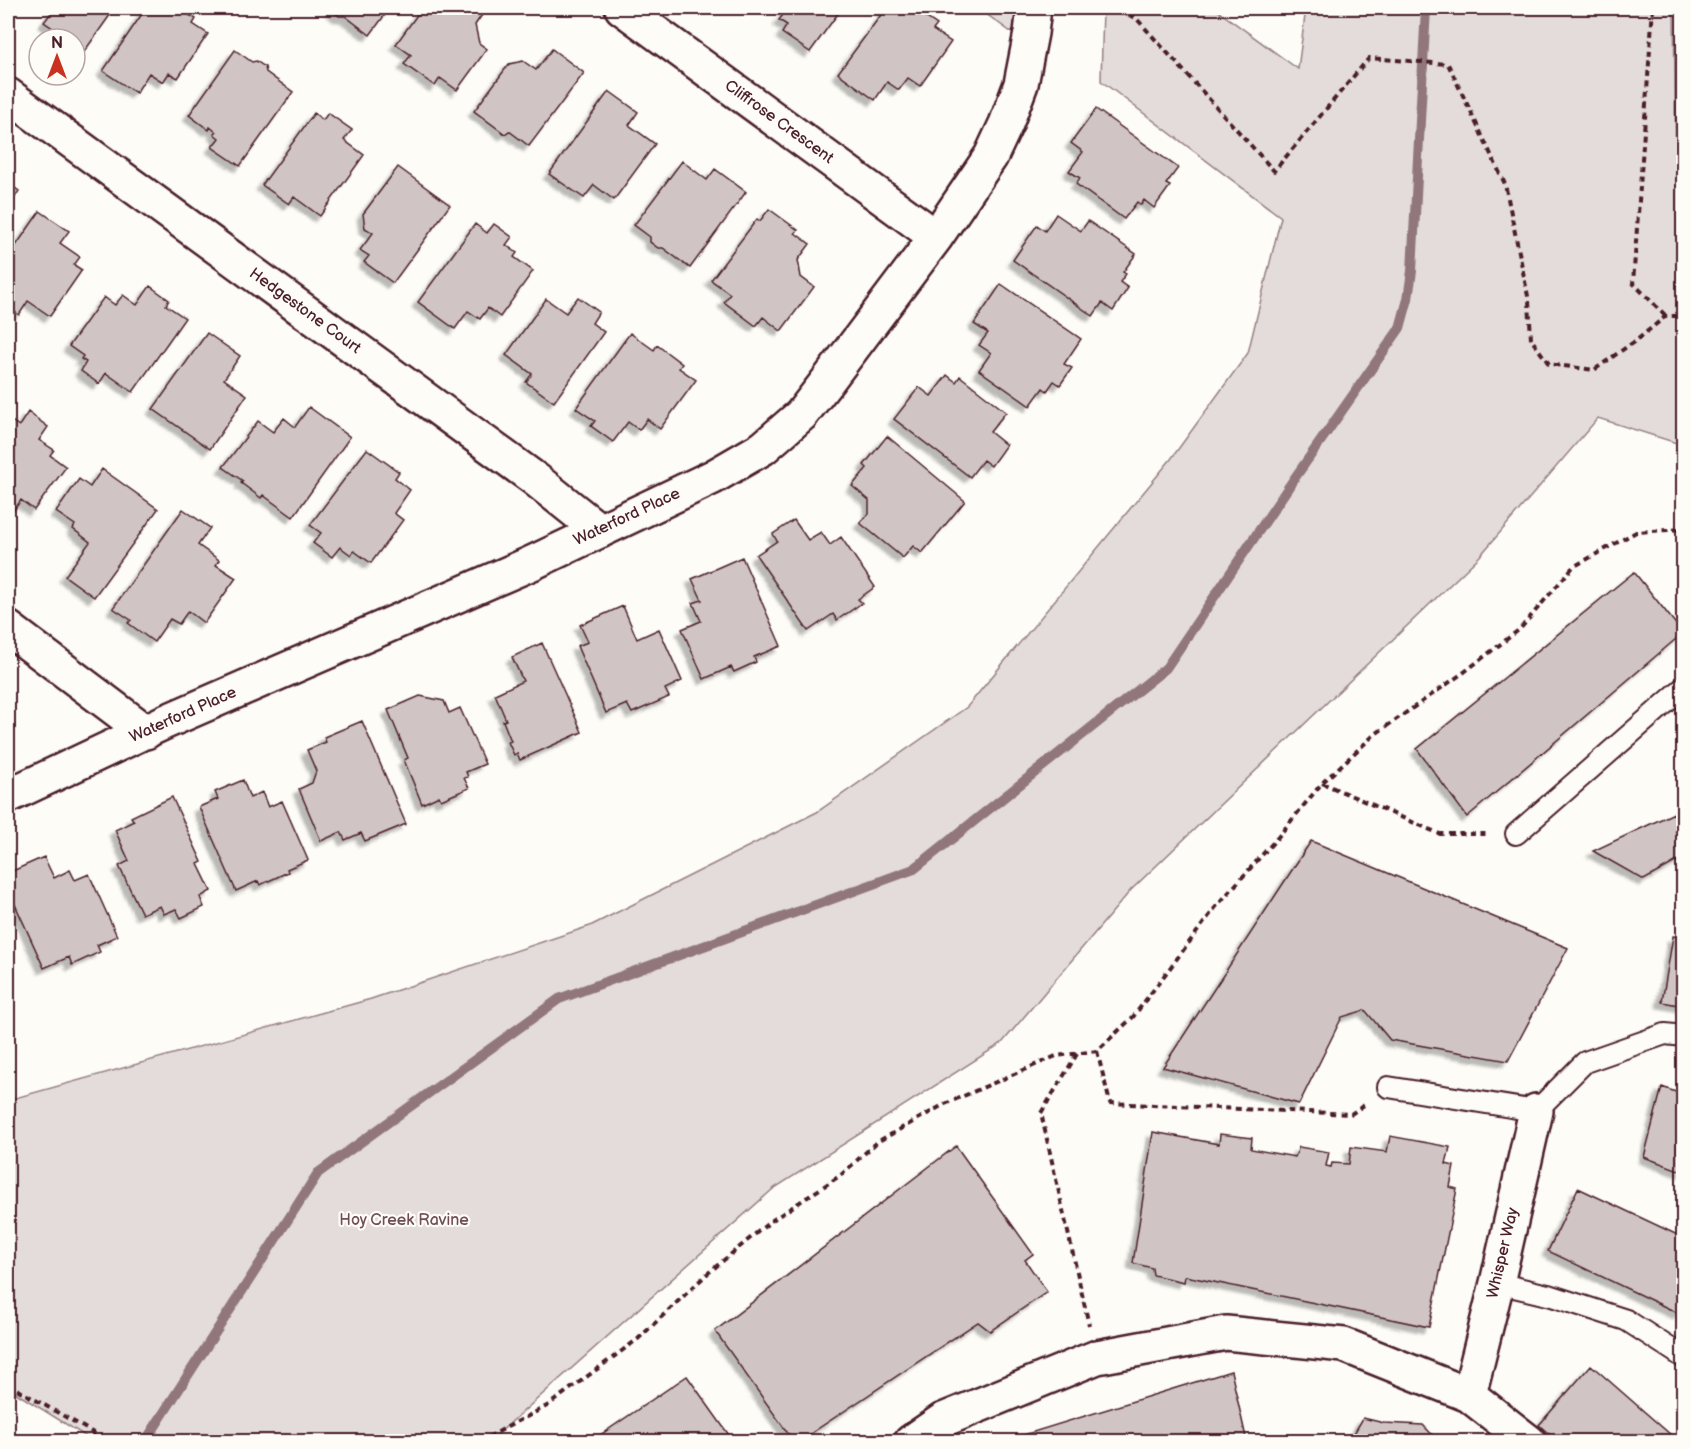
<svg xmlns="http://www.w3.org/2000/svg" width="1691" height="1449" font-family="'Balsamiq Sans',sans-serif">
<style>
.green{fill:#e3dcda;stroke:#967e82;stroke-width:1.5}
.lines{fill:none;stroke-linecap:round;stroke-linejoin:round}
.stream{stroke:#91777b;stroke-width:10}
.building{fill:#d0c5c4;stroke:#4a1f2b;stroke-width:1.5;filter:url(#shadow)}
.lane-casing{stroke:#4a1f2b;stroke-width:24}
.street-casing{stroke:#4a1f2b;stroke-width:38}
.path{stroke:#4a1f2b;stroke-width:4;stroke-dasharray:6 4.5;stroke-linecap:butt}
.lane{stroke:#fdfcf7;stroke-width:20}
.street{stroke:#fdfcf7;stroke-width:33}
.labels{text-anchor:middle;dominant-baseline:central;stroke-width:4.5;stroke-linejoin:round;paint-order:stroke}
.street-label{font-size:16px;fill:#4a1f2b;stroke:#fdfcf7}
.park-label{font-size:16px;fill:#704e57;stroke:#fdfcf7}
</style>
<defs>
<filter id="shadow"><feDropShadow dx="-5.5" dy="5.5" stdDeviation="1.5" flood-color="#0004"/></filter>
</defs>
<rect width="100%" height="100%" fill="#fdfcf7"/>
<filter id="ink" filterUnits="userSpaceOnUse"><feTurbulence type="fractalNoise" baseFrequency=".0167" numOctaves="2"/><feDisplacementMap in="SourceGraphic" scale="12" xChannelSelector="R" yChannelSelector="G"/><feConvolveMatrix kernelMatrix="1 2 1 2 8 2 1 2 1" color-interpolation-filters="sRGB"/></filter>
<g filter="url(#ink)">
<path class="green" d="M978 8H1015V35Z
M1103 8H1214L1298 69 1306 8H1674L1676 159 1684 166 1683 445 1598 418 1479 557 1131 890 1002 1043 773 1189 490 1441H93L8 1388V1100L371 999 590 926 817 812 967 707 1171 459 1248 353 1281 217 1101 81Z"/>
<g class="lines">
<path class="stream" d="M145 1442 318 1173 559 999 914 869 1166 668 1294 479 1400 328 1408 299 1412 271 1426 8"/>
</g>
<path class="building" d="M55 8H115L79 59 75 57V39H50L48 38 54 29 44 22Z
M146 8H178L196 19 193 24 208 34 178 78 169 73 163 82 149 73 136 93 103 71Z
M330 8H390L370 35 345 16H339Z
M422 8H484L486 9 475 25 479 43 487 49 457 90 440 78 435 86 404 64 411 55 396 44Z
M788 8H842L810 52 782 33 787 25 779 20Z
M886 8H912L937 25 933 30 951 42 920 86 908 78 899 90 887 82 875 100 838 73Z
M552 49 584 73 529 146 509 131 505 134 474 111 509 64 523 61 536 70Z
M235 50 252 62 256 61 265 67 266 72 293 92 240 166 212 147 219 138 214 134 216 132 210 127 209 130 189 115Z
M609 91 638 112 629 125 655 144 614 200 594 185 584 198 549 174Z
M1096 109 1178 168 1166 184 1170 186 1154 208 1144 200 1141 205 1137 202 1124 219 1076 184 1080 178 1069 171 1083 152 1071 143Z
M314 113 323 120 328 113 352 130 344 140 364 155 320 216 294 197 289 204 262 185Z
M682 161 707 180 715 169 746 192 690 268 663 248H658L650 242V237L634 225Z
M398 167 450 205 393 283 364 262 369 256 360 250 373 233 365 228 363 214Z
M8 183 19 191 8 208Z
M769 209 798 230 795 233 810 244 798 260 801 277 814 287 781 331 763 317 756 326 724 302 730 294 711 280 757 219 760 221Z
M40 211 69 231 60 243 80 257 74 265 82 270 50 316 28 301 19 315 8 307V257Z
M1056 214 1081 231 1088 221 1136 254 1123 272 1126 274 1120 282 1128 288 1113 311 1102 303 1093 316 1013 260 1037 225 1045 231Z
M475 224 487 233 494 224 512 237 506 245 517 253 514 257 533 271 500 317 488 308 480 319 468 311 455 329 418 302Z
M1001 284 1081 339 1064 364 1072 368 1060 385 1054 381 1047 391 1043 388 1030 406 979 370 991 353 979 345 988 333 974 324Z
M150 286 169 300 166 305 185 318 133 392 106 373 99 384 81 371 86 362 81 359 83 356 69 346 104 297 115 305 123 295 137 305Z
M578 297 599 312 592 323 604 332 554 402 526 382 532 374 506 355 546 299 566 313Z
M207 333 240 356 224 379 247 395 210 449 153 409Z
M630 333 654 350 657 345 682 364 679 368 696 380 660 429 647 419 639 430 628 422 613 442 591 426 595 421 576 408Z
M947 375 956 382 960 376 1006 412 990 432 1006 445 991 466 983 460 970 477 894 419 919 387 931 396Z
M309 407 350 437 293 517 263 495 261 498 241 483 243 481 223 467 258 421 273 432 284 418 295 427Z
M28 412 48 427 39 440 54 450 50 455 66 467 34 510 21 500 14 510 8 505V421L9 419 19 426Z
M887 436 965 501 922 553 913 546 903 558 860 523 869 514V500L852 486 867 468 864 465Z
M367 449 399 472 395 478 410 490 394 513 403 520 371 563 354 551 351 555 340 547 332 557 313 543 321 533 310 525Z
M102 469 158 509 94 597 65 576 90 542 73 529 75 525 56 512 79 479 90 487Z
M183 509 210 528 198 545 219 560 216 565 236 578 204 623 188 611 179 624 170 619 154 642 128 623 131 620 113 608Z
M794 520 808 540 821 532 830 545 841 537 875 587 858 599 862 603 837 620 833 614 808 631 756 555 777 541 773 534Z
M742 557 781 646 754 657 756 662 734 672 731 667 704 679 682 629 701 621 693 603 702 600 692 579Z
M1634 572 1683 633 1467 817 1417 749Z
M623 606 637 639 659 629 682 681 665 689 669 697 632 713 627 704 606 713 577 646 588 642 580 625Z
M542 643 582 732 520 760 517 753 514 755 508 742 511 741 503 721 506 720 495 694 523 681 512 657Z
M420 696 444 701 449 713 460 708 485 764 466 772 468 777 464 778 469 788 441 800 439 796 422 804 404 760 408 758 388 710Z
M362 721 406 824 365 841 361 833 345 840 341 832 321 841 299 789 312 783 316 771 307 750 326 742 324 737Z
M243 780 250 798 262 792 268 807 282 801 308 860 287 869 288 872 260 885 258 881 236 891 199 807 218 799 215 792Z
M172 797 202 862 198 864 211 891 200 897 204 907 181 918 176 909 164 914 160 906 142 914 119 866 129 861 115 830 134 821 131 817Z
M1674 813 1684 828V857L1644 880 1593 851Z
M1311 841 1568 948 1508 1061 1390 1040 1365 1010 1342 1017 1299 1104 1163 1067Z
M44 857 54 878 70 870 75 880 89 874 117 936 97 945 100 952 72 965 69 957 44 968 8 889V873Z
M1673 936 1684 938V1006L1662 1002Z
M1662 1087 1684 1095V1172L1644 1157Z
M1153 1132 1219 1144 1220 1134 1252 1138 1251 1149 1295 1157 1299 1147 1329 1152 1326 1166 1331 1167 1332 1163 1349 1164 1351 1147 1387 1152 1390 1136 1450 1147 1446 1164 1454 1166 1450 1187 1457 1189 1429 1327 1185 1276 1184 1282 1153 1275 1152 1268 1133 1263Z
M956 1146 1033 1254 1025 1260 1047 1292 990 1331 978 1322 798 1442H794L715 1331Z
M1578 1188 1684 1238V1307L1678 1313 1548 1251Z
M1591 1365 1679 1442H1558L1539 1425Z
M1231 1371 1247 1442H1001Z
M687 1376 734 1442H590Z
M1363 1418 1384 1423 1423 1425 1439 1442H1349Z"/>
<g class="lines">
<g class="lane-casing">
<path id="lane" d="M1516 834 1684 687
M1388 1087 1536 1111 1585 1062 1665 1034 1684 1036
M1497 1283 1552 1296 1626 1320 1674 1351 1684 1358"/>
</g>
<g class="street-casing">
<path id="street" d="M622 8 936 237
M8 95 535 479 600 531
M8 628 146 732
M8 796 165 722 532 563 713 477 763 448 801 415 829 379 936 237 991 156 1006 124 1021 84 1031 33 1034 8
M1469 1395 1497 1283 1536 1111
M911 1442 943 1420 1097 1357 1226 1333 1344 1345 1469 1395 1529 1442"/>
</g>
<path class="path" d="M1109 8 1136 18 1274 171 1369 58 1448 64 1505 184 1529 301 1531 339 1549 364 1594 370 1638 339 1666 316H1684
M1653 8 1633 283 1666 316
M1322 783 1440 834H1487
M1097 1051 1110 1103 1351 1114 1367 1103
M1077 1054 1041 1113 1089 1325
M8 1384 109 1442
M479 1442 547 1406 638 1339 707 1274 771 1221 841 1175 877 1142 945 1104 1056 1056 1097 1051 1133 1017 1215 908 1278 837 1322 783 1374 735 1463 673 1520 629 1573 567 1636 532 1684 529"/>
<use href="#lane" class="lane"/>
<use href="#street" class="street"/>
</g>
</g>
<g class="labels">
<g class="street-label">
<text transform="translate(779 122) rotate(36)">Cliffrose Crescent</text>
<text transform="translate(305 311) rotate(36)">Hedgestone Court</text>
<text transform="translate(627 517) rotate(-25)">Waterford Place</text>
<text transform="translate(183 715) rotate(-24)">Waterford Place</text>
<text transform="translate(1503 1253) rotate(-77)">Whisper Way</text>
</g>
<g class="park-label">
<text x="404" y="1220">Hoy Creek Ravine</text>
</g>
</g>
<rect width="1691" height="1449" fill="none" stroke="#fdfcf7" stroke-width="30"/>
<rect x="15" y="15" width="1661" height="1419" fill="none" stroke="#4a1f2b" stroke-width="2" filter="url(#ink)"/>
<g transform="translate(57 57)"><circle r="28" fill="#fdfcf7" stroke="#b5a4a5" stroke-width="1.5"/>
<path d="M0-4.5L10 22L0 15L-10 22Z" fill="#c8321e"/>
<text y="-9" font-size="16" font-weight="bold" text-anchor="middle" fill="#4a1f2b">N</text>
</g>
</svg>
